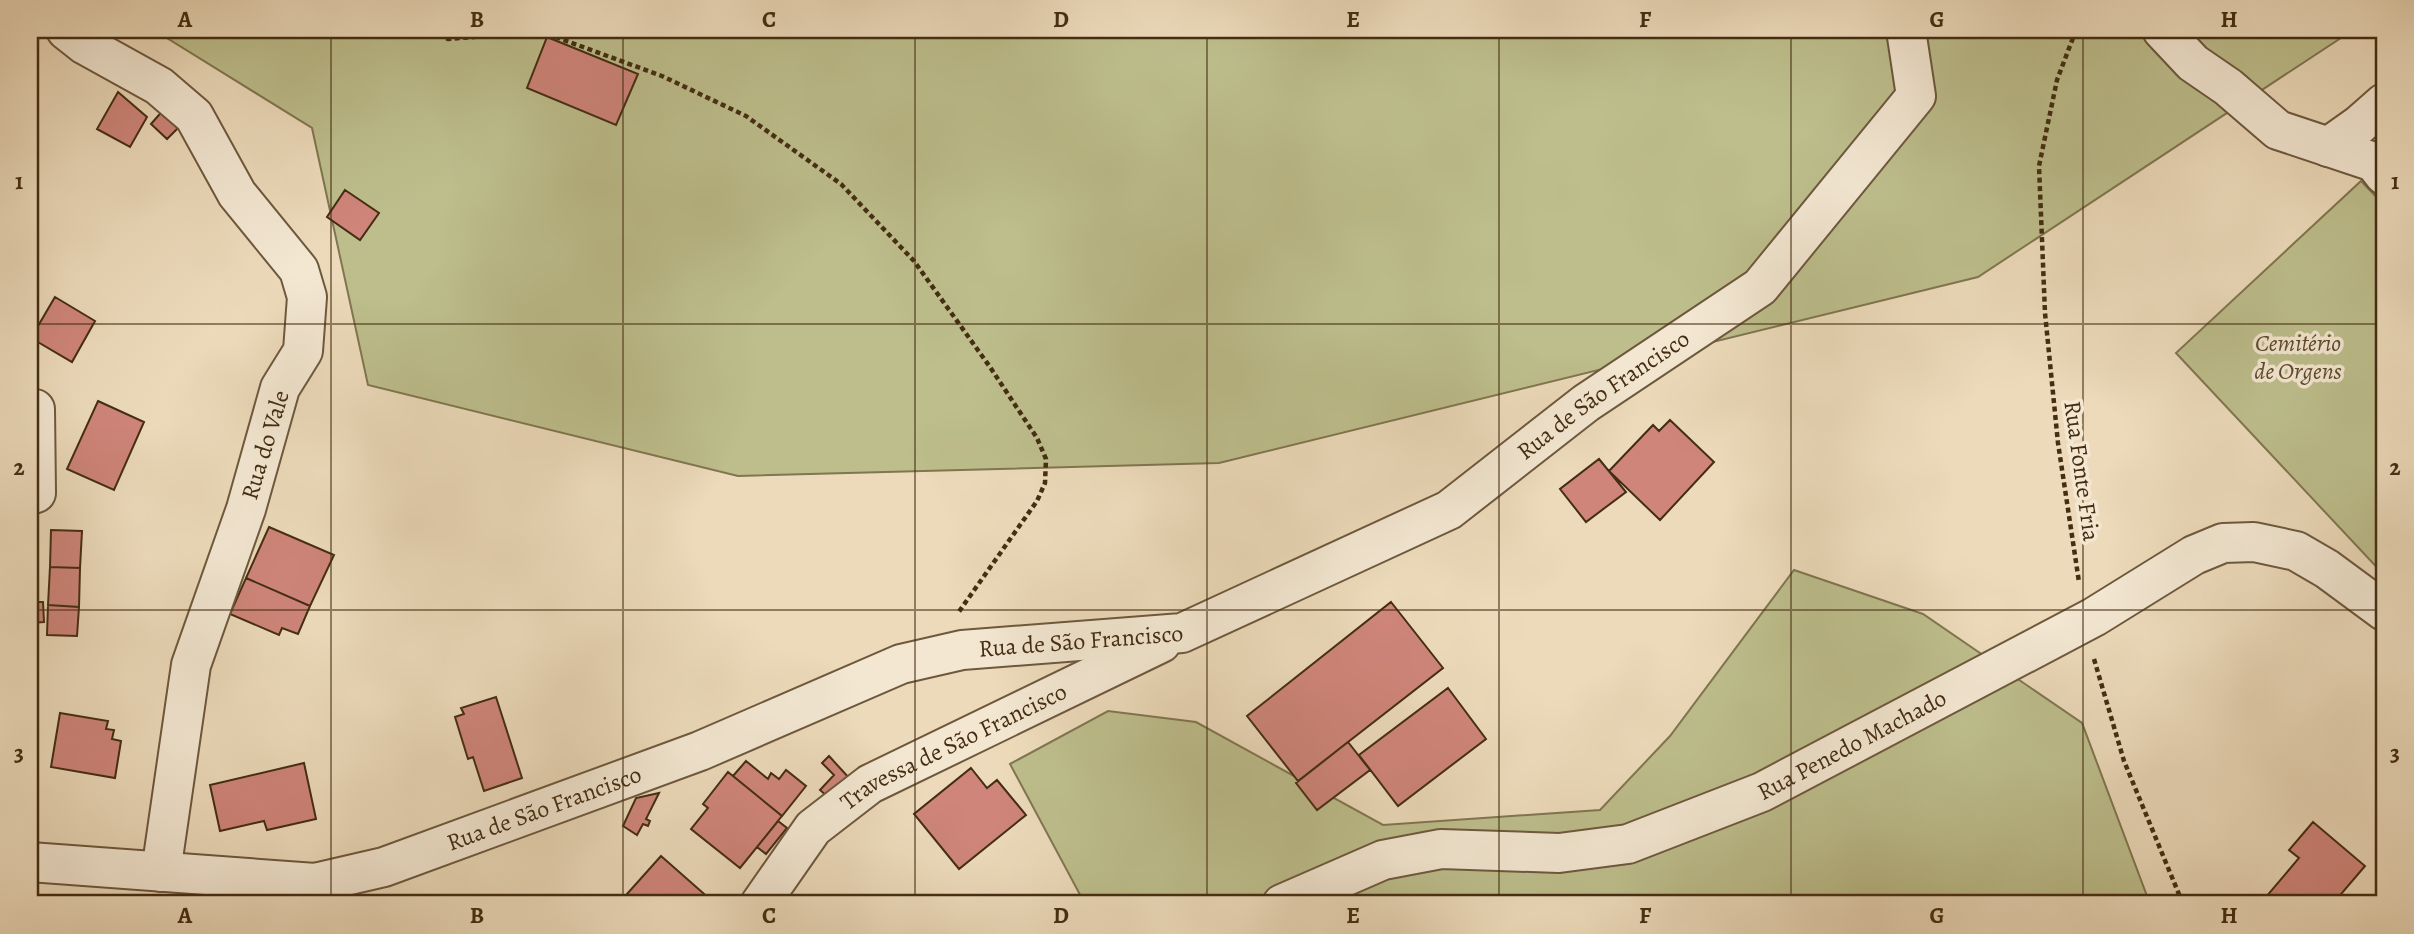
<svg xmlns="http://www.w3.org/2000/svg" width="2414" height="934" font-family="Alegreya,serif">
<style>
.green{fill:#bdbe8c;stroke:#807650;stroke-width:2}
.building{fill:#cf857a;stroke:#442d13;stroke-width:2}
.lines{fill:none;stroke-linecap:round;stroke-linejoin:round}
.street-casing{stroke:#6e583d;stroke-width:42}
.path{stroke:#442d13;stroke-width:4.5;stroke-dasharray:5 3.5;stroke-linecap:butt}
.street{stroke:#f3e7d2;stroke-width:38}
.grid{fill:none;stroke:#442d13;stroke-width:2;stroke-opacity:0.55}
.labels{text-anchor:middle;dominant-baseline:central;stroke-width:7;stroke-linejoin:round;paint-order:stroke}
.park-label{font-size:24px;font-style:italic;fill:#5c4a2b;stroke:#f3e7d2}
.street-label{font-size:24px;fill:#442d13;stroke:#f3e7d2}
.neatline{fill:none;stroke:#442d13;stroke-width:2.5}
.grid-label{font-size:23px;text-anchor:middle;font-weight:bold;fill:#442d13}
</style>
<rect width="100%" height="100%" fill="#ecdaba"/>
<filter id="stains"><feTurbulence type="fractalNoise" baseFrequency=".00286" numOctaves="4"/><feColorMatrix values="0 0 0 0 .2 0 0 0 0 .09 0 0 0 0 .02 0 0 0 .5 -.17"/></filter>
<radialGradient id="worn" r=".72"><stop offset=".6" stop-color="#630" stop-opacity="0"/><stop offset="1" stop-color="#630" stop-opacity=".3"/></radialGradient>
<path class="green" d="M154 30H2353L1978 277 1219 463 738 476 368 385 312 128Z
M2361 181 2384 205V575L2176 353Z
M1794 570 1923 614 2082 723 2150 904H1085L1010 764 1108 711 1196 722 1383 825 1600 810 1670 736Z"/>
<path class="building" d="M547 37 638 74 616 125 527 88Z
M118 92 147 117 130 147 97 129Z
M165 108 182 124 167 139 151 124Z
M345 190 379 213 360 240 327 217Z
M55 297 95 321 72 362 31 338Z
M98 401 144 422 114 490 67 469Z
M1670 420 1714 462 1660 520 1609 471 1653 425 1659 431Z
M1599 459 1626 492 1586 522 1560 489Z
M269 527 334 555 310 606 246 578Z
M51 530 82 531 80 568 50 567Z
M50 567 80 568 79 607 48 605Z
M246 578 310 606 298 634 282 628 279 635 230 614Z
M30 602H43L44 622 30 623Z
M1391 602 1443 668 1298 781 1247 716Z
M48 605 79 607 77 636 47 635Z
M1448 688 1486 739 1398 806 1359 755Z
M496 697 522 778 484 791 473 757 468 759 455 717 464 714 461 708Z
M60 713 108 721 106 729 114 730 112 739 121 741 115 778 51 767Z
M1348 742 1370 770 1317 810 1296 783Z
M829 756 850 779 829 798 820 790 834 775 822 763Z
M746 761 768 779 771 773 779 779 786 770 806 786 782 816 733 776Z
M304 763 316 819 267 830 264 821 220 831 210 785Z
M971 768 987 788 997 780 1026 815 959 869 914 814Z
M728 772 782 816 740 868 691 829 708 808 703 804Z
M659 793 646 819 650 821 648 826 643 824 637 835 623 826 636 798Z
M778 821 787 828 766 854 757 847Z
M2313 822 2365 866 2341 894 2354 904H2260L2299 858 2289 850Z
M661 856 711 900 707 904H618Z
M86 902 139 904H86Z"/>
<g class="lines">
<g class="street-casing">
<g id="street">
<path d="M66 30 85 45 159 86 194 116 237 194 299 270 307 297 303 351 280 388 246 509 191 665 161 872"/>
<path d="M2162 30 2193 63 2228 87 2278 130 2374 162 2384 175"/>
<path d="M2328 147 2359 125 2384 103"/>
<path d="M30 495 36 493 35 409"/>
<path id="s1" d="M30 862 315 883 384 867 700 751 901 664 962 650 1182 633 1449 510 1586 403 1760 287 1916 96 1906 30"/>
<path id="s2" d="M760 904 813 828 870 784 1161 643"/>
<path id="s3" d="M1282 904 1383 860 1441 849 1559 853 1628 844 1762 792 2094 617 2194 555 2223 543 2254 542 2296 551 2327 569 2384 611"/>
</g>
</g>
<path class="path" d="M2076 30 2057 80 2039 166 2045 313 2058 443 2079 582
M431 31 448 39 542 32 662 76 746 116 841 184 914 261 990 367 1037 438 1046 459 1045 483 1037 501 958 613
M2094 659 2124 761 2183 904"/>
<use href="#street" class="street"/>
</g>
<path class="grid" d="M331 30V904M623 30V904M915 30V904M1207 30V904M1499 30V904M1791 30V904M2083 30V904M30 324H2384M30 610H2384"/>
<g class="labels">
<g class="park-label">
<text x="2298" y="343">Cemitério<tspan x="2298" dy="28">de Orgens</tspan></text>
</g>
<g class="street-label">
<text stroke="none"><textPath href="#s1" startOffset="1682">Rua de São Francisco</textPath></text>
<text transform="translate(265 445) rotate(-73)">Rua do Vale</text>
<text transform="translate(2082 471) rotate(82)">Rua Fonte Fria</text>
<text stroke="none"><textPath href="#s1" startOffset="1094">Rua de São Francisco</textPath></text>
<text stroke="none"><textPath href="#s3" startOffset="602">Rua Penedo Machado</textPath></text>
<text stroke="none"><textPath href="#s2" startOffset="256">Travessa de São Francisco</textPath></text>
<text stroke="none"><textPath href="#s1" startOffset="527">Rua de São Francisco</textPath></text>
</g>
</g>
<rect width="2414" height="934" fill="none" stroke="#ecdaba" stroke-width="77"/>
<rect x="38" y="38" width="2338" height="857" class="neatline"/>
<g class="grid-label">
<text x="185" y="27">A</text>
<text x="477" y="27">B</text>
<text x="769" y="27">C</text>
<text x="1061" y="27">D</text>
<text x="1353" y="27">E</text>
<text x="1645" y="27">F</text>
<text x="1937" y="27">G</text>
<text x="2229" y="27">H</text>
<text x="19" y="189">1</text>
<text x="2395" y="189">1</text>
<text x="19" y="475">2</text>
<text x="2395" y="475">2</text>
<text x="19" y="761">3</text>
<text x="2395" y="761">3</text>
<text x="185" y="923">A</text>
<text x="477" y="923">B</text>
<text x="769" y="923">C</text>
<text x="1061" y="923">D</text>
<text x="1353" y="923">E</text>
<text x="1645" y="923">F</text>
<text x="1937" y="923">G</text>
<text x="2229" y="923">H</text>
</g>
<rect width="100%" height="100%" filter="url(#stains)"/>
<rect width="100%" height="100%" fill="url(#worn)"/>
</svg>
